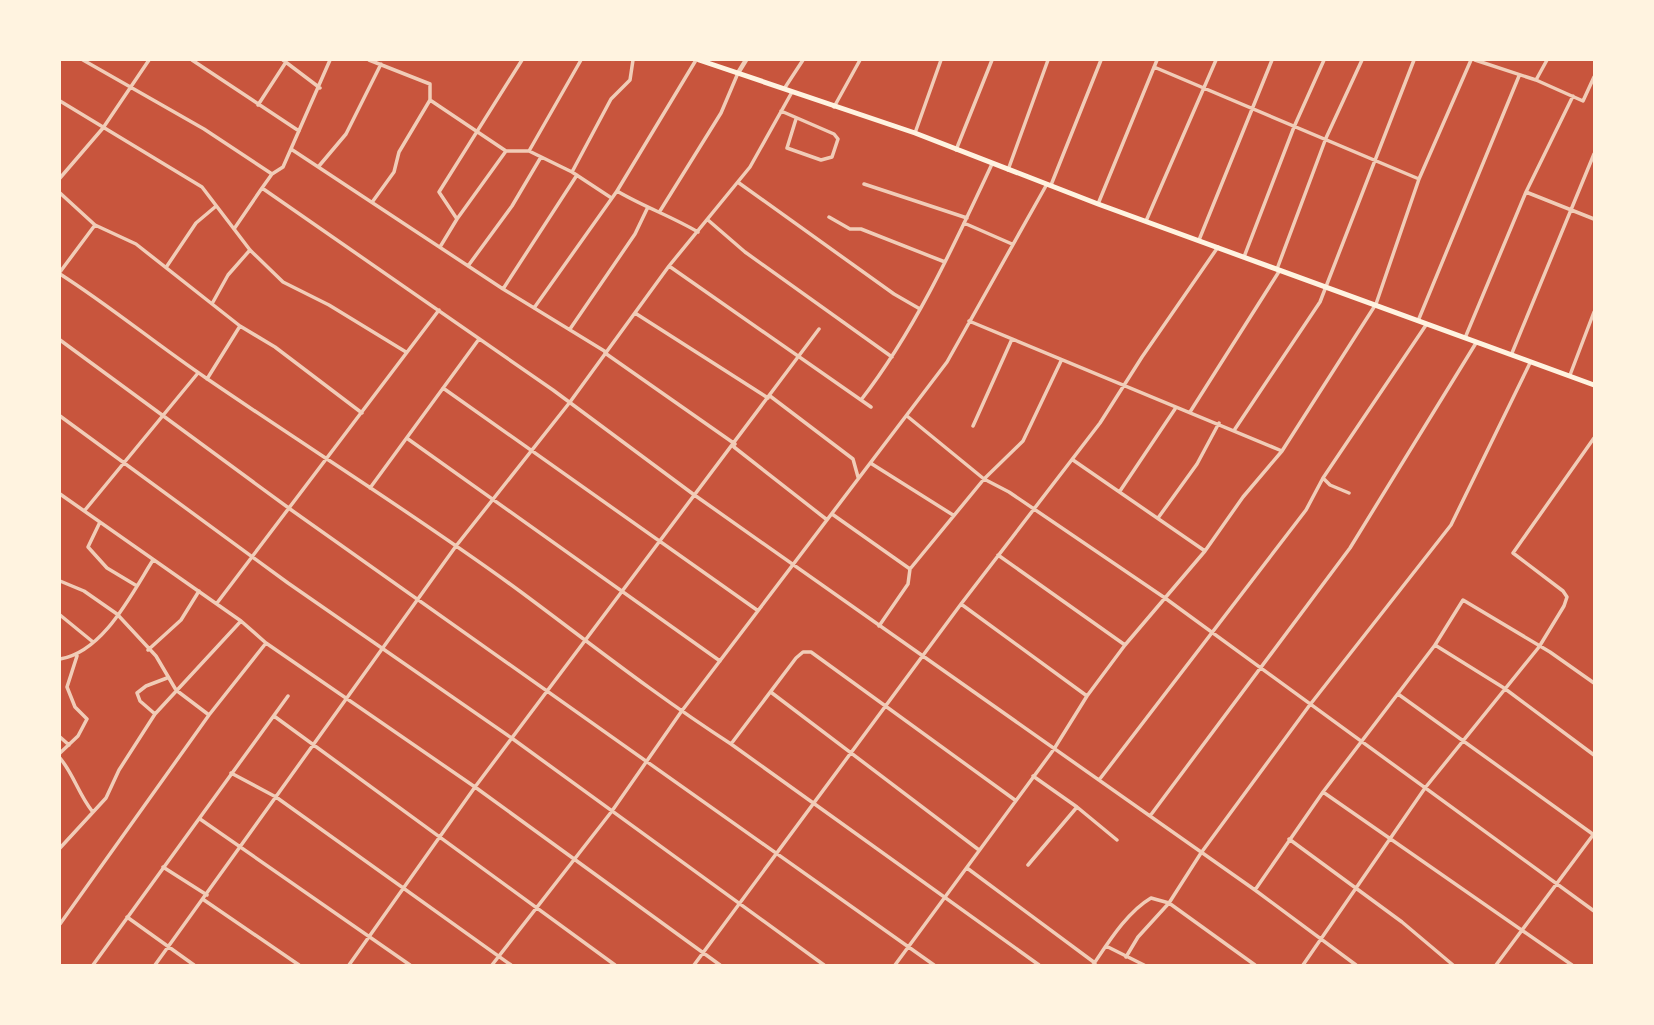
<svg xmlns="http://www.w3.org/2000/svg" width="1654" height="1025" font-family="'PT Sans',sans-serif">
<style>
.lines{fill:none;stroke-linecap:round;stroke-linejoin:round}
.minor{stroke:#f1ccb7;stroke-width:3.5}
.tertiary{stroke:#f1ccb7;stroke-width:4.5}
.primary{stroke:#fff3e0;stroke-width:5}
</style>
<rect width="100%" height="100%" fill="#c8553d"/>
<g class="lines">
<path class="minor" d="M83 60 204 129 272 174
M192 60 299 131
M283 60 320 88
M330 60 283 167 272 174 262 188 553 390 693 494 1255 890 1356 965
M369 60 430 84V100L506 151H529
M581 60 529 151 572 172 610 197
M1475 60 1536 80 1547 60
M1154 67 1419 179
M1536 80 1583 101 1594 77
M784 89 803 60
M60 101 202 187 250 250 283 282 329 305 406 352
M258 105 286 62
M834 107 860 60
M781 111 834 134 838 139 832 157 821 160 787 148 796 119
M915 133 941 60
M291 149 503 289 606 352
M956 150 992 60
M319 166 346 134 381 64
M1008 170 1048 60
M572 172 611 99 630 80 633 60
M60 178 103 128 149 60
M739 183 894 294 920 309
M864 184 967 218
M1051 185 1101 60
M617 191C644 207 671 216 698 232
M1526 192 1594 219
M60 193 95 225 136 244 240 326 275 347 362 413
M373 201 394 172 399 152 430 100
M1098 204 1157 60
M660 211 721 113 738 73
M829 217 850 229H861L945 262
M457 219 506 151
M708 220 745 252 892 357
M1146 221 1216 60
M964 223 1012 244
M234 229 262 188
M1199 240 1272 60
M440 247 457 219 439 192 522 60
M1244 257 1294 127 1324 60
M167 266 196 223 215 207
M468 266 512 206 541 157
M669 266 871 407
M1277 269 1326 138 1362 60
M60 272 95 225
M60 274C110 306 156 344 206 378 311 450 419 517 521 592 591 644 658 697 731 744L1039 965
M503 289 577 175
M213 302 228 275 250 250
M534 308 617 191 696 60
M635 313 768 398
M969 321 1282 451
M1418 321 1519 76
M570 329 635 234 647 209
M1465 338 1526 192 1573 96
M60 340 290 509 934 965
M605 353 735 444
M1512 353 1594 154
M1570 375 1594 312
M207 379 240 326
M443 388 757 610
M770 396 853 459 858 477
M861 400C916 329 954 245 992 164
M1190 412 1280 270
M60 416 288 583 513 739 824 965
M907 416 984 479 1009 492 1165 598 1594 911
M973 426 1012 339
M1235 429 1320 302 1414 60
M408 439 720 661
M734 447 826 519
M1073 460 1205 551
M872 464 953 515
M1323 478 1330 485 1349 493
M370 488 479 339
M1120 491 1175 409
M60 494 241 621 266 643 475 787 720 965
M85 510 198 373
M832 514 910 569
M1158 518 1197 464 1219 423
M100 522 88 547 107 568 137 586
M998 555 1125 645
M60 581 84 591 117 614 156 656 176 690 209 715
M217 603 439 310
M961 604 1087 696
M60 615 93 642
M879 626 908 584 910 569 984 479 1023 441 1061 361
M1435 645 1504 688 1594 755
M148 650 181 620 199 591
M60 659C103 652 131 595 153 560
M772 693 979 850
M1398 694 1594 835
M155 714 140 701 137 693 146 686 167 678
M274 716 615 965
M60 737 69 745
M731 744 796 658 803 652H811L1015 800
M60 753 78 736 87 719 75 707 67 687 77 656
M60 758C74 775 78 793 92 811
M231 773 276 797 511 965
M1033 776 1077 807 1117 840
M1099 780 1306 510 1323 478 1426 325
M1323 792 1572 965
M1150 816 1350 548 1476 343
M200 819 410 965
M1289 839 1402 922 1453 965
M60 848 106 798 119 770 155 714 241 621
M1028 865 1077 807
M163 867 207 895
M967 868 1095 963
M1255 890 1323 792 1435 645 1463 600 1550 652 1594 683
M204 900 299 965
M127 917 194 965
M60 924 209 715 266 643
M1106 946 1144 965
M1126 957 1138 937 1169 903 1201 853 1309 706 1451 525 1530 363
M93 965 288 696
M155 965 456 546 570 402 669 266 750 167 792 92
M349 965 475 787 819 329
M492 965 612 811 681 712 947 362 1047 184
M694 965 961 604 1100 423 1142 357 1218 247
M895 965 1054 749 1087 696 1125 645 1205 551 1243 497 1282 451 1376 304 1419 179 1471 60
M1093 965C1108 943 1127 912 1151 898L1169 903 1255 965
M1303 965 1425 788 1539 647 1564 606 1567 597 1563 591 1513 553 1594 438
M1496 965 1593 835"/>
<path class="tertiary" d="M738 73 746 60"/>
<path class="primary" d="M699 60 915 133 1098 204 1594 385"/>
</g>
<rect width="1654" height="1025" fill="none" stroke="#fff3e0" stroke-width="122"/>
</svg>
